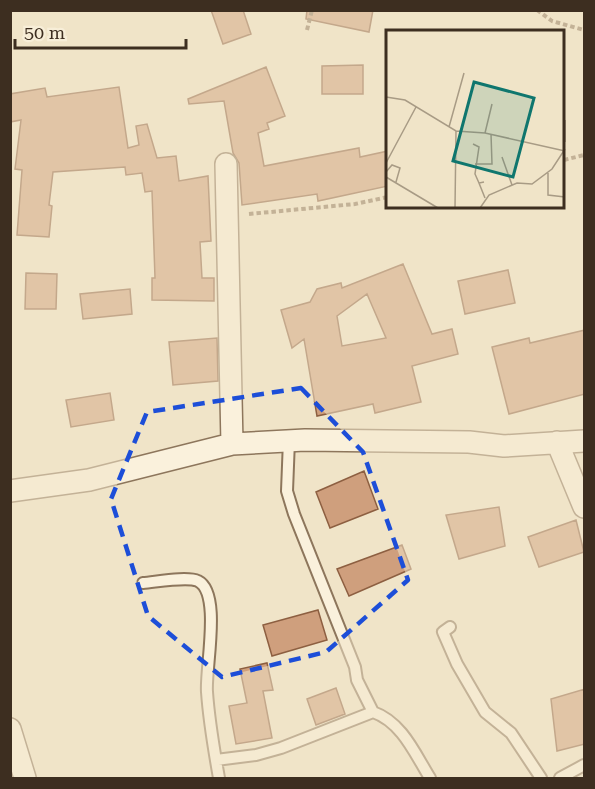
<svg xmlns="http://www.w3.org/2000/svg" width="595" height="789" font-family="'Roboto Serif',serif">
<style>
.building{fill:#cf9f7d;stroke:#8d5f41;stroke-width:1.5;fill-rule:evenodd}
.lines{fill:none;stroke-linecap:round;stroke-linejoin:round}
.service-casing{stroke:#8d765c;stroke-width:14}
.minor-casing{stroke:#8d765c;stroke-width:24}
.path{stroke:#8d765c;stroke-width:4;stroke-dasharray:4.5 3;stroke-linecap:butt}
.service{stroke:#faf1dc;stroke-width:10}
.minor{stroke:#faf1dc;stroke-width:21}
.marked{fill:none;stroke:#1d4ed8;stroke-width:4.5;stroke-dasharray:12 8;stroke-linejoin:round}
.inset-road{fill:none;stroke:#a89b85;stroke-width:1.5}
.view{fill:#0f766e;fill-opacity:0.15;stroke:#0f766e;stroke-width:3}
.inset-edge{fill:none;stroke:#3d2e20;stroke-width:3}
</style>
<rect width="100%" height="100%" fill="#f0e4c8"/>
<path class="building" d="M211 10H243L251 34 223 44Z
M307 10H373L369 32 306 19Z
M363 65V94H322V66Z
M266 67 285 116 267 123 269 129 258 133 264 166 359 148 360 157 388 151V186L318 201 317 194 242 205 239 163 233 153 224 101 189 104 188 99Z
M119 87 128 148 139 145 136 126 147 124 157 158 176 156 179 181 208 176 211 241 200 242 202 278H214V301L152 300V278H155L152 191 145 192 142 173 126 175 125 167 53 172 49 205 52 206 49 237 17 235 22 170 15 169 21 120 10 122V94L45 88 47 97Z
M403 264 432 334 452 329 458 354 412 366 421 402 375 413 373 404 317 416 304 339 292 348 281 310 310 302 317 289 341 283 342 288ZM367 294 386 338 342 346 337 316Z
M508 270 515 303 465 314 458 281Z
M26 273 57 274 56 309H25Z
M130 289 132 314 83 319 80 294Z
M585 330V394L509 414 492 347 529 338 530 343Z
M217 338 218 381 173 385 169 342Z
M110 393 114 420 71 427 66 400Z
M364 471 378 509 330 528 316 492Z
M499 507 505 546 459 559 446 515Z
M576 520 584 552 539 567 528 537Z
M402 545 411 569 349 596 337 569Z
M318 610 327 640 272 656 263 625Z
M267 663 273 690 263 691 272 738 236 744 229 706 247 703 240 669Z
M336 688 345 714 316 725 307 699Z
M585 689V744L557 751 551 699Z"/>
<g class="lines">
<g class="service-casing">
<path id="service" d="M143 583C156 582 187 576 198 581 222 593 205 669 207 692 209 721 214 750 219 778
M450 627 443 632 457 664 485 712 511 733 541 778
M373 712C402 722 415 754 430 778
M216 760 256 755 281 748 373 712 357 680 355 667 294 514 287 491 289 440
M560 778 584 765"/>
</g>
<g class="minor-casing">
<path id="minor" d="M226 164 232 444
M557 442 584 507
M10 491 89 480 232 444 305 440 469 442 504 446 584 441
M10 729 25 778"/>
</g>
<path class="path" d="M537 10 552 21 584 30
M307 30 312 10
M564 160 584 155
M249 214 355 204 388 197"/>
<use href="#service" class="service"/>
<use href="#minor" class="minor"/>
</g>
<path d="M0 0H595V789H0ZM301 388 363 452 408 580 326 652 222 677 148 616 111 499 147 412Z" fill="#f0e4c8" fill-opacity=".55" fill-rule="evenodd"/>
<path class="marked" d="M301 388 363 452 408 580 326 652 222 677 148 616 111 499 147 412Z"/>
<g transform="translate(386 30)">
<rect width="178" height="178" fill="#f0e4c8"/>
<path class="inset-road" d="M0 67 19 70 70 101 99 103 179 121M179 90V112M63 97 78 43M99 103 106 74M87 114 93 117 89 144 93 153M116 127 126 155M0 133 30 77M89 134H106L105 104M0 142 6 135 14 138 10 152M162 143V165L179 167M0 147 52 178M98 152 93 153 99 168M69 178 70 101M94 178 103 165 131 153 146 154 166 139 179 119"/>
<path class="view" d="M88 52 148 68 127 147 67 131Z"/>
<rect width="178" height="178" class="inset-edge"/>
</g>
<rect width="595" height="789" fill="none" stroke="#3d2e20" stroke-width="24"/>
<path d="M15 39v9h171v-9" fill="none" stroke="#3d2e20" stroke-width="3"/>
<text x="24" y="39" font-size="18" fill="#3d2e20" stroke="#f7eed8" stroke-width="4.5" paint-order="stroke">50 m</text>
</svg>
